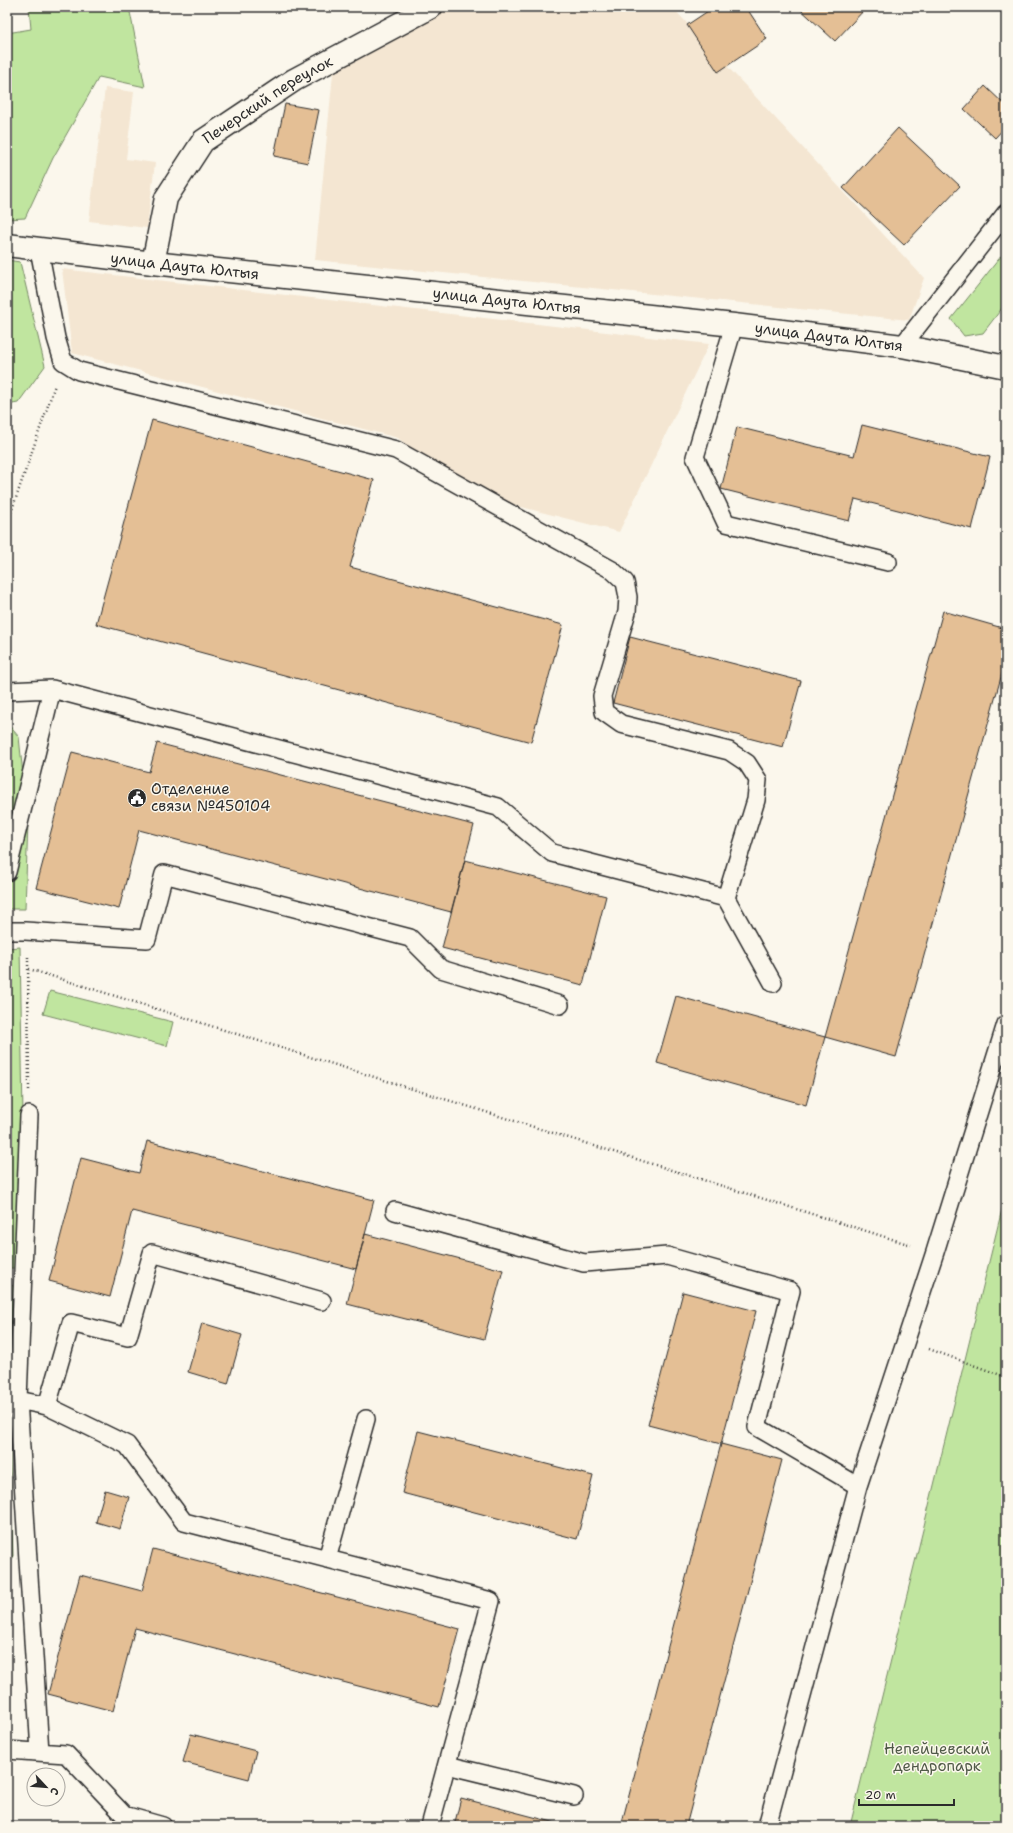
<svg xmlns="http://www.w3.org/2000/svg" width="1013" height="1833" font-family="'Shantell Sans',sans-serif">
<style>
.built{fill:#f4e6d2}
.green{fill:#c0e59f;stroke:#768865}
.building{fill:#e4bf95;stroke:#2b2b2b}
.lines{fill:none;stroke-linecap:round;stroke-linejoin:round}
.service-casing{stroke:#2b2b2b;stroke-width:20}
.minor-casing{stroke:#2b2b2b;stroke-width:25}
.path{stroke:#2b2b2b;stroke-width:2.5;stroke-dasharray:1 3;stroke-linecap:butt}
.service{stroke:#fbf7ec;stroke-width:17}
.minor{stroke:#fbf7ec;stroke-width:22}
.labels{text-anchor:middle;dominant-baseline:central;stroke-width:3;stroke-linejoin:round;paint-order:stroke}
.street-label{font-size:15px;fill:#2b2b2b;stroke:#fbf7ec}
.poi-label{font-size:15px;fill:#2b2b2b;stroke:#fbf7ec;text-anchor:start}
.park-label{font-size:15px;fill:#505a48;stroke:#fbf7ec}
</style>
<rect width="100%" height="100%" fill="#fbf7ec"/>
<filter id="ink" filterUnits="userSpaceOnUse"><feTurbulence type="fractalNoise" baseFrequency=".025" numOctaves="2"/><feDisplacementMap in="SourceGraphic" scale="8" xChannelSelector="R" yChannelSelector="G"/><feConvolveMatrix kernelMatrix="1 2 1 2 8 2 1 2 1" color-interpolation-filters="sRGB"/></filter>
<g filter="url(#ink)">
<path class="built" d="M442 7H672L924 278 909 320 315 260 334 63Z
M105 88 134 92 126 159 155 163 147 228 89 221Z
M62 269 709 344 619 532 459 491 398 438 72 353Z"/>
<path class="green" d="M29 7H129L145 87 99 77 53 158 25 218 7 219V33L31 29Z
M1006 250V303L983 333 964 336 951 319Z
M7 260 20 262 45 366 18 403 7 405Z
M7 723 19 737 28 822 25 909H7Z
M20 947 23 1115 17 1268H7V948Z
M50 991 173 1022 167 1046 43 1014Z
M1006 1193V1826H850Z
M7 1285 16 1286 12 1345 7 1344Z
M9 1431 13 1558 7 1559V1433Z"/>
<path class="building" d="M714 7H746L767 39 718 72 687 25Z
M798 7H865L866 8 835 41Z
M985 86 1006 106V126L995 138 964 109Z
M285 104 319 110 308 163 274 156Z
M898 128 960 186 904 245 843 188Z
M152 420 374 480 350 567 563 625 531 742 96 624Z
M862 425 990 457 972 529 855 499 849 521 721 489 737 427 854 456Z
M943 611 1006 629V659L896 1057 825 1037Z
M630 637 801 681 783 747 613 703Z
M157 743 474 825 451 912 139 830 119 909 36 888 72 752 149 772Z
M465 860 606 896 583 985 442 948Z
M676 996 825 1037 806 1105 657 1063Z
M147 1141 374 1200 356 1269 132 1211 110 1297 49 1281 81 1158 139 1173Z
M365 1234 503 1270 484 1339 347 1304Z
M683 1292 756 1311 721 1444 648 1425Z
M202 1323 242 1335 228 1384 188 1372Z
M418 1431 593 1476 577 1539 402 1493Z
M721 1444 782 1460 686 1826H621Z
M105 1490 129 1497 120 1529 96 1522Z
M153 1549 460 1629 439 1707 135 1628 113 1711 48 1694 80 1575 142 1591Z
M191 1734 256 1751 249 1779 183 1762Z
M461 1798 568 1826H454Z"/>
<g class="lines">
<g class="service-casing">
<path id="service" d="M39 249 56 338 63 361 79 371 396 450 612 570 625 582 628 597 627 612 602 696 604 712 621 724 729 751 747 763 758 780 756 800 726 898 773 983
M734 325 695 457 726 523 888 562
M902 346 1006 213
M7 691 52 689 498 807 552 853 726 898
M7 872 52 689
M7 931H25L147 939 164 874 410 938 441 969 560 1005
M29 1115 18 1400 40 1752
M395 1211 584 1263 667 1256 791 1291 757 1427 858 1486
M7 1395 18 1400 47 1406 127 1445 184 1522 491 1601 430 1826
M47 1406 71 1323 128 1337 152 1253 322 1301
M327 1559 366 1419
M7 1750 66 1754 124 1815 163 1826
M447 1765 574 1796
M767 1826 858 1486 935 1252 1006 1024"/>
</g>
<g class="minor-casing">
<g id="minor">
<path id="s1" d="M7 245 153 263 734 325 902 346 1006 367"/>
<path id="s2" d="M153 263 166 198 203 141 294 80 431 7"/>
</g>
</g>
<path class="path" d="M7 524 55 385
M28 957 29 1090
M29 969 911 1245
M929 1349 1006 1377"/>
<use href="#service" class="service"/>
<use href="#minor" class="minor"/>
</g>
</g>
<defs>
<g id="civic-disc" transform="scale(1)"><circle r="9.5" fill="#2b2b2b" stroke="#fbf7ec"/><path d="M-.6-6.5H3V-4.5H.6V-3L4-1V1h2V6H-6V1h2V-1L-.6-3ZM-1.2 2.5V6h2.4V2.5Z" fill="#fff"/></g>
</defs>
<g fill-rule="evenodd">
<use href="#civic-disc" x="137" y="798"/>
</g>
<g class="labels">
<g class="street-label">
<text stroke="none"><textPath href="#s2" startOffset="211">Печерский переулок</textPath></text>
<text stroke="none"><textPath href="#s1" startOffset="179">улица Даута Юлтыя</textPath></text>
<text stroke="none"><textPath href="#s1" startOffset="503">улица Даута Юлтыя</textPath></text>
<text stroke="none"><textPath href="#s1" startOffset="827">улица Даута Юлтыя</textPath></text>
</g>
<g class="poi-label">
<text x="151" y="789">Отделение<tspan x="151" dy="17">связи №450104</tspan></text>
</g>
<g class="park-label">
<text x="937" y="1749">Непейцевский<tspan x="937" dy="17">дендропарк</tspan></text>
</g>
</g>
<rect width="1013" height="1833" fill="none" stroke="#fbf7ec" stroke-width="24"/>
<rect x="12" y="12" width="989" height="1809" fill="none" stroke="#2b2b2b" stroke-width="1.5" filter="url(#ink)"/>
<g transform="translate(46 1787) rotate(116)"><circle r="19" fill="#fbf7ec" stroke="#a8a59f"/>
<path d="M0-3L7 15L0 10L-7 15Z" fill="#2b2b2b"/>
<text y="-6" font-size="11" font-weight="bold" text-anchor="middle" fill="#2b2b2b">С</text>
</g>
<path d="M859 1799v6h95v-6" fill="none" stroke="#2b2b2b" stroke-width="2"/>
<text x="865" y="1799" font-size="12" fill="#2b2b2b" stroke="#fbf7ec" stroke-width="3" paint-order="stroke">20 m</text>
</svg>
